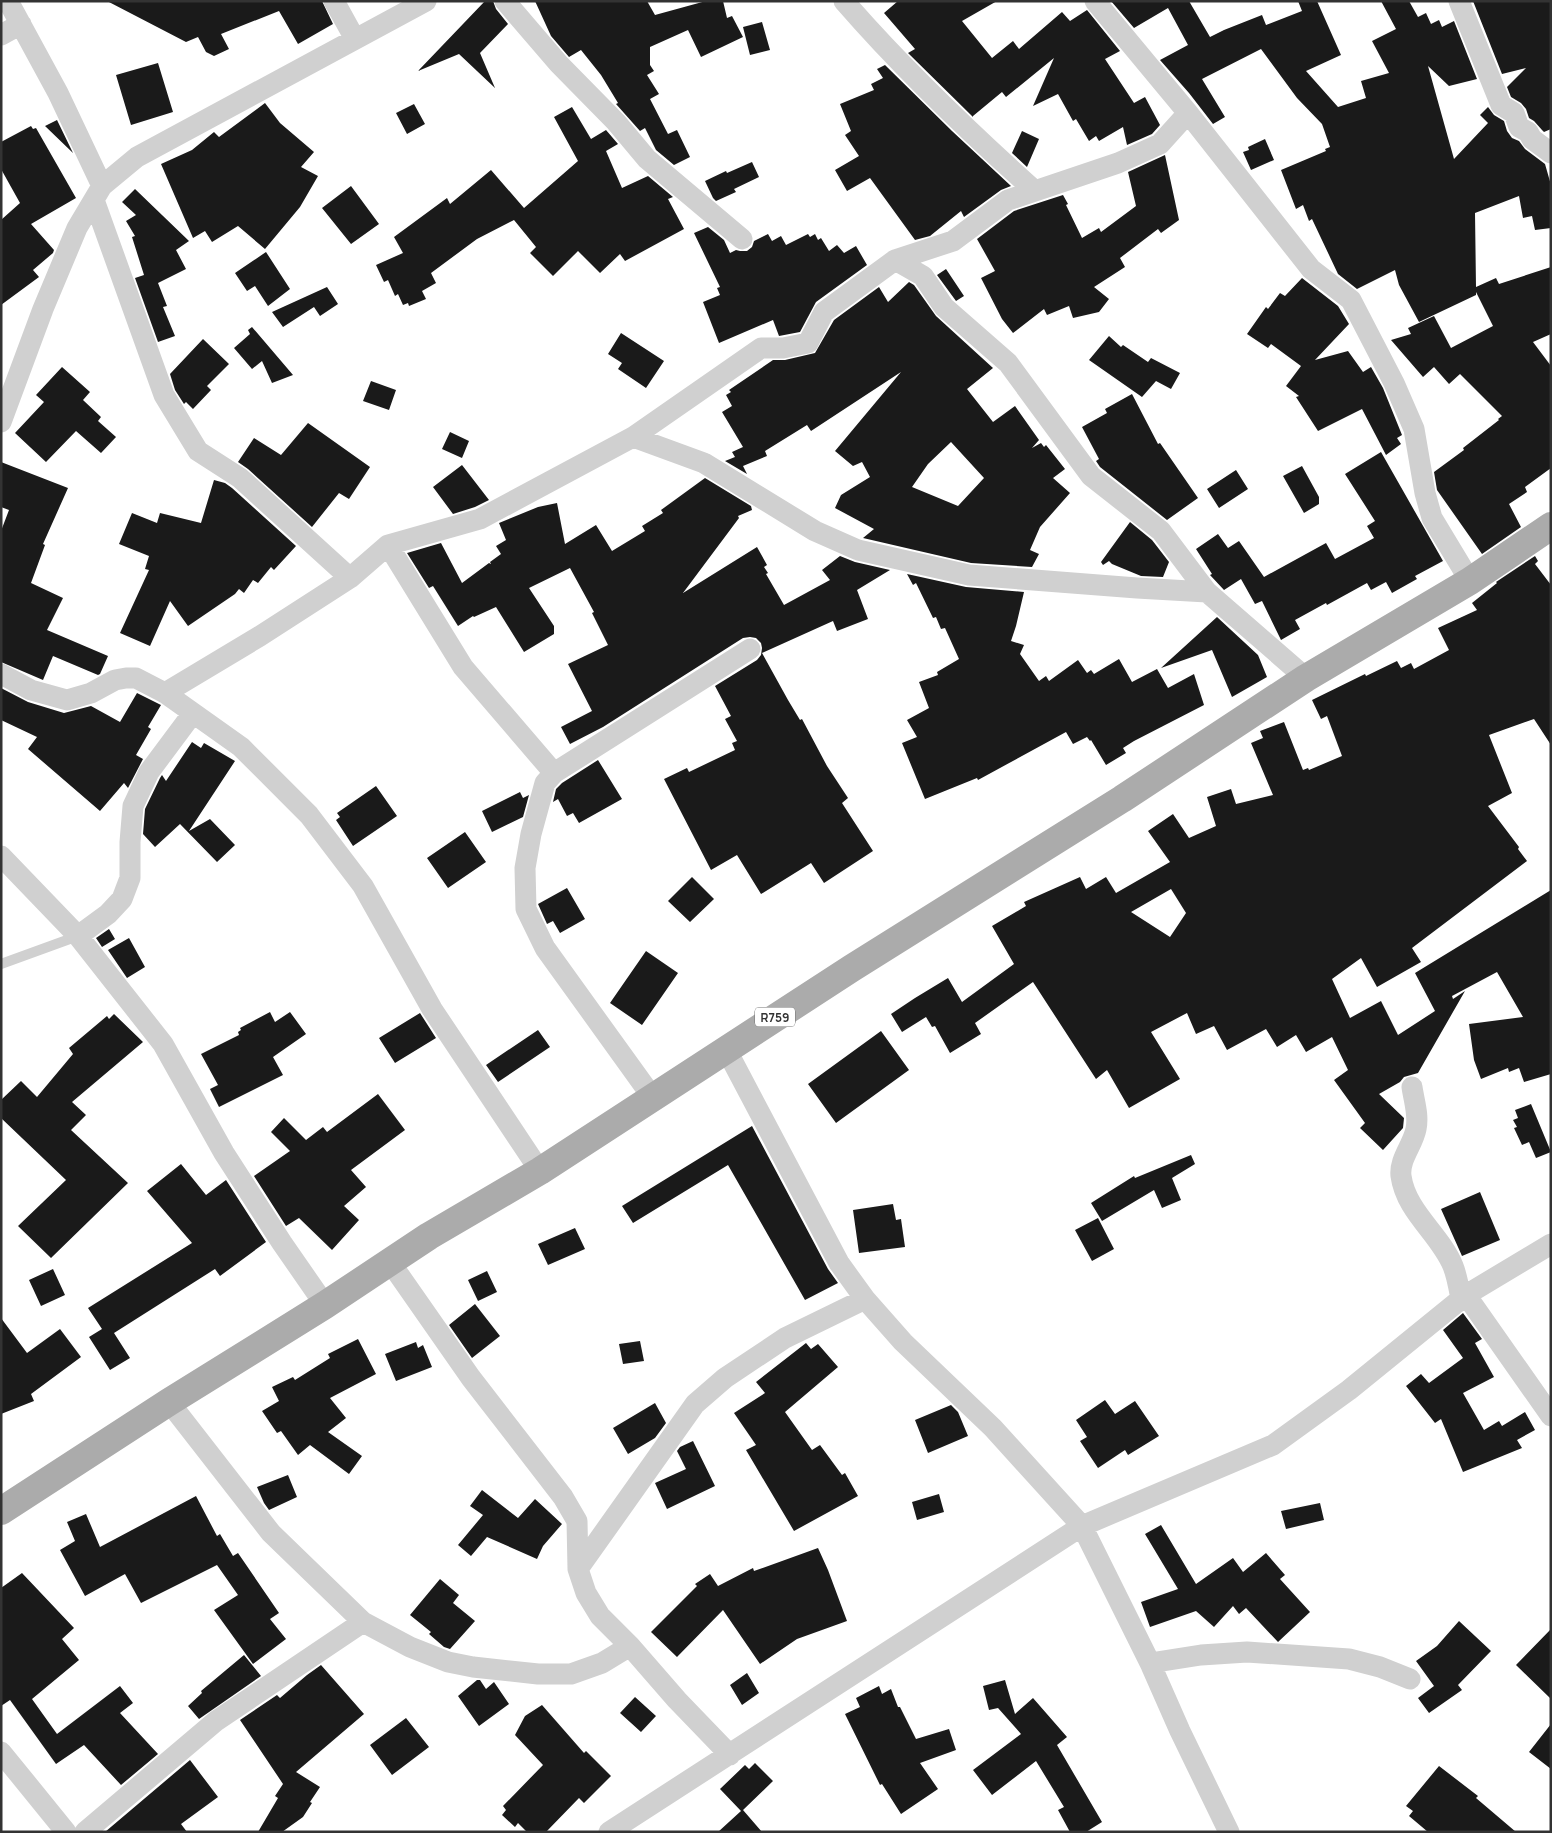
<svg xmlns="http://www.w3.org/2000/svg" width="1552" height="1833" font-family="Manrope,sans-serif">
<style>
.building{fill:#1a1a1a;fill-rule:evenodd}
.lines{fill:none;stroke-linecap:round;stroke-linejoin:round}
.service{stroke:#d0d0d0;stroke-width:10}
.minor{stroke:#d0d0d0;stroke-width:21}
.primary{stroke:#ababab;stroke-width:28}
.labels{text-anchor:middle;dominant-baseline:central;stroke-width:5;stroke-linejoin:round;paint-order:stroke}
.shield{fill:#fff;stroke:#707070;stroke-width:1}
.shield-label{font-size:12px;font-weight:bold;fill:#333}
</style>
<rect width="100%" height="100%" fill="#fff"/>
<path class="building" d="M107 1H322L333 24 298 44 279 11 221 34 229 49 214 56 206 52 198 37 186 42Z
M485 1H493L496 9 508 24 480 53 495 88 459 54 418 71Z
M535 1H647L655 15 706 1H723L727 18 732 16 743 37 701 57 688 30 650 47V65L654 71 647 75 659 94 650 99 668 134 677 130 690 157 674 165 656 150 645 128 640 131 616 104 618 103 601 75 581 50 569 57 551 36Z
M898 1H997L962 21 992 58 1013 41 1019 49 1062 12 1070 21 1087 10 1120 51 1105 59 1134 103 1145 97 1160 125 1152 134 1127 145 1123 127 1099 141 1096 136 1089 141 1076 119 1073 121 1058 94 1033 106 1054 58 1006 97 1002 92 973 116V117L908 53 915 49 884 13Z
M1111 1H1189L1210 37 1224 30 1262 15 1266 25 1302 11 1298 1H1317L1341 55 1306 71 1338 107 1366 98 1361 81 1389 73 1372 41 1396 29 1381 1H1409L1418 17 1426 13 1431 24 1439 20 1442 27 1454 21 1477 79 1449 86 1428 66 1454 159 1488 123 1480 115 1488 107 1494 115 1504 121 1507 131 1512 138 1519 141 1525 149 1545 164 1551 185V228L1535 230 1532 216 1523 218 1519 196 1475 213 1476 287 1496 278 1499 284 1551 267V334L1533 342 1551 366V468L1525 487 1527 492 1509 504 1521 527 1482 554 1437 490 1434 472 1464 450 1463 448 1499 420 1498 419 1502 416 1460 374 1449 384 1434 367 1423 377 1391 340 1411 334 1408 328 1434 316 1451 348 1493 326 1476 292V295L1419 322 1399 285 1395 270 1357 289 1338 274 1312 219 1309 221 1303 205 1296 209 1281 170 1326 151 1325 149 1330 147 1322 124 1297 98 1261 49 1202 79 1225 117 1213 124 1189 93 1160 60 1188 45 1168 8 1134 28Z
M1473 1H1551V129L1544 132 1542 130 1534 121 1529 118 1526 109 1521 103 1511 97 1507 87 1526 68 1502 74Z
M762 22 770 50 750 55 743 27Z
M158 63 173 112 131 125 116 75Z
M885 65 952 131 1011 186 1001 190 964 217 961 211 930 236 915 240 870 178 847 191 835 170 859 156 845 135 851 131 840 104 874 90 871 84 883 78 877 69Z
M265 103 280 123 314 152 301 167 318 176 300 207 265 249 238 226 212 242 205 231 193 238 161 164 192 150 214 132 219 137Z
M414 104 425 124 407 134 396 113Z
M572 107 591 139 606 130 618 144 606 151 622 188 648 176 673 197 668 199 684 229 625 261 620 254 600 273 578 251 553 276 530 253 536 247 514 220 477 239 431 273 436 283 422 291 426 299 409 306 408 303 403 305 398 294 395 296 388 280 384 282 376 265 403 253 394 237 447 198 450 204 491 170 524 208 578 161 554 117Z
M57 120 73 153 45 126Z
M31 126 33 129 36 128 76 198 31 224 54 250 53 253 33 270 39 277 1 305V220L20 203 1 169V142Z
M1022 131 1039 139 1027 167 1012 153Z
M1265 139 1274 160 1251 170 1243 152 1249 150 1248 147Z
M1165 155 1179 220 1161 233 1158 229 1120 258 1125 267 1094 287 1109 299 1099 312 1073 318 1069 306 1047 315 1044 309 1013 333 1002 319 981 278 995 271 977 239 1014 211 1063 195 1068 204 1066 205 1082 238 1099 228 1101 232 1136 206 1128 172Z
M752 162 759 177 734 189 736 192 716 201 713 198 705 181 726 171 727 173Z
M351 186 379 224 351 244 322 208Z
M135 189 189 241 176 250 186 269 158 283 167 306 163 307 175 336 158 342 135 278 144 275 132 237 135 236 126 221 136 215 122 202Z
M708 227 724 240 730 253 736 250 740 251H747L752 247 754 241 768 234 772 241 781 236 786 245 808 234 810 237 815 234 818 240 821 238 829 251 837 245 844 253 856 246 867 265 816 302 800 332 779 336 773 320 719 343 703 302 720 295 717 288 720 287 694 233Z
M266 252 290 289 268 306 255 286 247 291 235 273Z
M946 269 964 296 956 301 937 275Z
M1302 278 1338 306 1349 324 1315 360 1348 351 1363 372 1371 367 1383 388 1402 435 1397 438 1401 444 1386 455 1362 409 1318 431 1296 397 1299 396 1286 386 1301 366 1271 344 1268 348 1247 334 1266 307 1268 309 1280 293 1285 296Z
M909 282 914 285 936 316 993 368 967 389 993 422 1015 406 1039 440 1032 448 1041 443 1044 447 1046 445 1065 469 1053 478 1070 493 1040 527 1030 550 1039 554 1032 567 971 563 863 538 874 529 835 508 841 495 870 477 862 462 853 466 835 451 901 372 811 431 807 425 765 451 767 456 743 466 747 474 725 461 735 457 732 452 743 447 722 412 732 406 726 395 731 392 729 390 773 360H785L815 353 834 320 879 287 888 302ZM951 442 984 478 958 506 912 487 928 464Z
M327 287 338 304 320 316 314 307 283 327 272 312Z
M252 327 293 375 272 383 262 361 252 369 234 348 250 334 248 330Z
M621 333 664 361 646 388 618 369 622 363 608 354Z
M1109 336 1121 347 1123 345 1148 362 1151 358 1180 373 1171 389 1156 381 1142 397 1089 360Z
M203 339 229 364 207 386 211 390 193 409 186 402 184 404 175 390 170 374Z
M62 367 90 392 83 400 101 417 98 421 116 437 101 453 76 431 46 462 15 433 44 402 36 395Z
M371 381 396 390 389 410 363 401Z
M1132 394 1158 444 1160 443 1198 498 1167 520 1100 467 1096 461 1099 459 1082 427 1107 413 1105 409Z
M308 423 370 467 349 499 339 493 312 527 248 469 238 462 254 438 281 455Z
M450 432 469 441 462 458 442 449Z
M1381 452 1443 561 1415 576 1417 579 1392 593 1386 582 1371 590 1367 583 1327 605 1326 603 1295 620 1300 629 1281 640 1262 601 1255 604 1241 579 1224 590 1210 575 1212 574 1196 549 1218 534 1228 548 1239 541 1264 577 1326 543 1335 559 1374 538 1367 526 1375 521 1345 474Z
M1 462 68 488 43 544 45 545 31 583 63 598 47 630 108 656 100 674 98 675 53 656 43 680 1 662V531L9 510 1 507Z
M462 465 489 500 475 507 453 514 433 487Z
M1302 466 1319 497V504L1304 513 1283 476Z
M1236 470 1248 489 1219 508 1207 489Z
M705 478 751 506 752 510 738 516 739 518 683 593 757 547 767 565 764 567 768 573 766 574 784 605 830 580 822 570 840 556 855 562 890 570 857 590 868 619 837 631 833 621 762 653 788 700 800 720 802 719 827 766 848 798 842 803 873 851 824 883 811 863 761 894 737 855 711 870 664 779 687 768 689 772 735 750 732 743 737 741 725 719 731 716 715 686 757 660 761 655 762 648 761 643 756 638 750 637 743 638 603 727 570 744 561 727 592 711 568 664 608 645 592 613 594 612 570 568 529 588 554 626V634L524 652 496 607 474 617 473 616 458 626 433 586 429 588 407 553 441 543 462 583 489 563 491 564 490 562 501 554 496 546 506 540 499 523 538 507 557 503 565 544 596 525 612 551 645 531 642 526 663 513 661 510Z
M214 480 225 483 232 488 296 546 274 570 271 567 258 583 253 580 244 593 239 589 235 594 188 626 170 601 150 646 120 633 149 570 145 569 149 556 119 544 132 513 157 523 160 513 201 523Z
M1130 522 1152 540 1169 562 1163 577 1141 576 1112 564 1109 561 1103 565 1101 562Z
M1535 556 1538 561 1535 564 1551 585V745L1534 719 1489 735 1512 793 1488 806 1519 847 1518 849 1527 861 1412 948 1421 962 1377 987 1361 958 1332 979 1350 1018 1381 1001 1398 1035 1435 1011 1415 973 1551 890V1074L1524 1082 1519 1068 1509 1072 1508 1068 1481 1079 1474 1060 1469 1024 1523 1017 1497 972 1452 996 1453 999 1465 991 1418 1073 1404 1077 1400 1082 1379 1094 1404 1118 1403 1128 1383 1150 1360 1128 1365 1123 1334 1080 1348 1070 1332 1037 1306 1052 1296 1035 1277 1047 1266 1029 1227 1050 1214 1026 1196 1034 1187 1013 1151 1032 1180 1079 1129 1108 1107 1070 1096 1079 1033 982 975 1023 981 1034 950 1053 935 1026 932 1027 926 1017 902 1032 891 1014 915 998 948 978 962 1002 1014 964 992 926 1026 906 1024 902 1080 877 1086 889 1106 877 1116 893 1170 862 1148 831 1173 814 1189 838 1216 826 1207 797 1231 789 1236 804 1273 795 1251 743 1263 738 1260 731 1284 722 1303 770 1308 768 1309 770 1342 756 1327 716 1321 719 1312 700 1365 674 1366 676 1397 661 1401 668 1411 663 1414 669 1449 650 1438 628 1477 610 1472 603 1497 583 1496 582ZM1171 889 1186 913 1170 937 1131 912Z
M907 574 966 587 1024 592 1016 626 1011 641 1024 645 1020 654 1039 681 1046 676 1049 681 1078 660 1087 673 1091 670 1094 674 1119 659 1132 682 1157 669 1168 688 1194 674 1204 705 1134 741 1123 748 1126 753 1106 765 1091 740 1090 741 1087 737 1073 744 1066 732 978 780 977 778 925 799 902 743 917 737 907 720 929 708 919 682 938 675 937 672 959 659 945 628 941 629 936 617 933 618 916 583 913 585Z
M1217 617 1258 655 1267 677 1232 697 1212 650 1161 668Z
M1 688 28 702 64 713 91 706 120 722 137 693 161 705 148 727 151 729 136 755 143 759 128 788 124 783 100 811 28 749 37 737 1 720Z
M192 742 201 748 204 743 235 761 189 831 210 819 235 845 217 862 180 824 155 847 143 834 145 809 160 778 162 775 166 781Z
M598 760 622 799 579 823 573 813 567 816 558 799 553 802 556 789 562 783Z
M376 786 397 816 353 846 336 820 340 817 337 813Z
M520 792 523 798 529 795 523 817 492 832 482 811Z
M465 832 486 862 448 888 427 858Z
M692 877 714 899 690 922 668 901Z
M567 888 585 919 560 933 553 921 547 924 538 904Z
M109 929 115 939 102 947 96 938Z
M129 938 145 967 127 978 108 950Z
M646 951 678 973 642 1025 610 1003Z
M270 1012 275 1022 290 1012 306 1034 273 1057 283 1075 219 1107 210 1089 218 1085 201 1054 239 1035 238 1032 241 1030 240 1028Z
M420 1013 436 1038 395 1063 379 1038Z
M114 1014 143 1042 72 1102 86 1115 71 1130 128 1183 51 1258 18 1226 66 1180 1 1118V1100L21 1081 37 1097 73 1054 69 1048 107 1016 109 1019Z
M538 1030 550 1047 498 1082 486 1065Z
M881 1031 909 1070 836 1123 808 1084Z
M378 1094 405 1130 351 1170 366 1187 344 1206 359 1220 332 1250 299 1218 286 1226 254 1176 290 1151 271 1132 284 1118 306 1140 323 1127 327 1132Z
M1531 1104 1551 1152 1536 1158 1529 1142 1522 1145 1514 1128 1517 1127 1513 1120 1518 1118 1515 1110Z
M752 1126 828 1269 838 1283 805 1300 728 1165 633 1223 622 1206Z
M1191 1155 1195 1164 1172 1178 1181 1200 1162 1208 1154 1190 1102 1221 1091 1203 1134 1176 1135 1178Z
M181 1164 206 1195 226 1180 266 1242 220 1276 215 1269 114 1333 130 1358 110 1370 89 1337 102 1329 88 1308 192 1243 147 1191Z
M1480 1192 1500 1240 1462 1256 1441 1209Z
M893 1204 896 1220 901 1219 905 1247 859 1253 853 1210Z
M1098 1218 1114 1249 1092 1261 1075 1230Z
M575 1228 585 1249 548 1265 538 1244Z
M53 1269 65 1295 41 1306 29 1280Z
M487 1271 497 1292 478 1301 468 1280Z
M475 1304 500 1336 472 1358 449 1325Z
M1463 1313 1482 1339 1475 1343 1494 1377 1463 1393 1484 1430 1499 1421 1502 1426 1525 1412 1535 1430 1517 1440 1522 1448 1463 1472 1441 1419 1435 1423 1406 1386 1421 1374 1429 1383 1463 1358 1443 1330Z
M1 1318 27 1353 60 1329 81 1357 31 1394 34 1401 1 1414Z
M358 1339 376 1374 330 1398 346 1418 328 1432 362 1456 349 1474 310 1445 298 1455 281 1431 277 1433 262 1411 279 1401 272 1387 293 1377 295 1380 330 1358 328 1354Z
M640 1341 644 1361 623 1364 619 1344Z
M416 1342 418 1348 423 1345 432 1367 396 1381 385 1354Z
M806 1343 811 1349 818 1344 838 1367 785 1412 812 1450 820 1445 842 1475 845 1473 858 1496 794 1531 746 1450 756 1445 734 1413 765 1393 756 1382Z
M1105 1400 1115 1414 1135 1401 1159 1436 1128 1455 1125 1450 1098 1468 1080 1441 1087 1437 1076 1420Z
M655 1403 666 1423 655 1438 628 1454 613 1428Z
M951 1405 958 1412 968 1436 928 1453 915 1420Z
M693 1441 715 1486 667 1509 655 1483 686 1469 677 1451 680 1447Z
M288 1475 297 1497 269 1510 264 1503 257 1487Z
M482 1490 518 1518 535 1499 562 1524 543 1546 537 1559 487 1537 471 1556 458 1545 483 1515 470 1506Z
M939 1494 944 1512 917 1520 912 1502Z
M196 1496 217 1536 220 1534 233 1556 238 1553 279 1613 270 1619 286 1639 253 1664 214 1610 238 1595 217 1565 141 1603 125 1574 85 1596 60 1550 75 1541 67 1522 86 1514 100 1547Z
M1320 1503 1324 1520 1286 1529 1281 1511Z
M1161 1525 1196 1584 1233 1558 1243 1572 1266 1553 1285 1575 1280 1579 1310 1612 1278 1642 1246 1608 1239 1614 1233 1606 1214 1627 1196 1611 1150 1627 1141 1602 1178 1589 1145 1534Z
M818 1548 828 1570 847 1621 797 1639 760 1664 723 1610 677 1657 651 1632 697 1586 695 1584 710 1574 718 1586 753 1568 754 1571Z
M22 1573 74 1628 62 1639 79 1660 32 1699 57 1734 120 1686 133 1703 120 1713 158 1754 121 1785 84 1745 56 1764 10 1700 1 1706V1588Z
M440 1579 459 1595 453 1603 475 1621 450 1649 444 1647 429 1634 431 1632 410 1615Z
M1459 1621 1491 1651 1458 1685 1462 1690 1429 1713 1418 1698 1434 1686 1416 1661 1437 1646Z
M1551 1629V1699L1516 1665Z
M244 1655 261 1676 199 1719 188 1706 202 1693 201 1691Z
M321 1665 364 1714 296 1772 320 1787 310 1802 312 1803 303 1817 282 1832H258L278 1798 275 1796 283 1784 240 1720 277 1695 280 1698 307 1675Z
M747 1673 759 1693 742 1705 730 1685Z
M477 1680H480L486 1689 494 1682 509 1704 479 1726 458 1696Z
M1005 1680 1015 1714 1033 1698 1067 1737 1057 1745 1102 1822 1086 1832H1070L1058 1810 1064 1807 1036 1761 992 1795 973 1770 1021 1734 998 1708 989 1710 983 1686Z
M879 1686 882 1694 891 1689 898 1707H900L916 1739 949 1729 956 1750 920 1763 938 1789 901 1814 882 1784 880 1785 845 1714 860 1707 856 1698Z
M635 1697 656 1716 641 1732 620 1713Z
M542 1705 584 1753 586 1751 611 1776 584 1803 579 1798 546 1832H527L518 1823 515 1827 502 1815 506 1810 503 1806 543 1765 515 1735 525 1716Z
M406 1718 429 1747 392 1775 370 1745Z
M1551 1724V1769L1529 1752Z
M190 1760 218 1797 181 1824 187 1832H105Z
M755 1763 773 1781 743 1810 762 1832H718L741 1811 720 1789 745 1765 749 1769Z
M1439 1766 1478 1796 1476 1798 1516 1832H1428L1409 1816 1413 1811 1406 1806Z"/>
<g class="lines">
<path class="service" d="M1 964 78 936"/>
<path class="minor" d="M8 1 58 93 102 186
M334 1 355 39
M505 1 559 64 616 122 647 159 742 239
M844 1C903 69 968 131 1035 191
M1095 1 1188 113 1311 269 1351 300 1394 383 1414 429 1425 493 1432 518 1470 581
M1459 1 1501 105 1514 113 1519 127 1528 132 1532 139 1551 153
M1 35 21 24
M94 200 164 395 198 451 240 478 350 578
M895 260 923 276 944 307 1008 363 1091 476 1161 531 1207 592 1306 678
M1 422 43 309 77 228 102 186 137 157 426 1
M633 437 704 463 815 531 858 550 969 575 1137 588 1207 592
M388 545 463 667 554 773
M1 674 31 690 67 700 91 693 115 680 126 678H136L165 693 241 747 309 815 363 886 432 1009 540 1171
M165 693 260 636 350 578 388 545 480 519 633 437 761 348H783L808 343 824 312 895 260 953 241 1008 200 1118 163 1160 144 1188 113
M1 856 78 936 163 1044 224 1153 282 1243 325 1305
M78 936 108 914 122 899 130 878V842L133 806 149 772 193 713
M726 1049 839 1263 865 1299 903 1342 993 1428 1082 1526 1150 1663 1180 1731 1229 1832
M1412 1087C1414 1101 1419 1115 1416 1129 1413 1145 1399 1159 1401 1176 1406 1212 1440 1234 1453 1266 1457 1276 1459 1288 1461 1299
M653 1098 545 948 526 909 525 868 531 834 545 783 554 773 750 649
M390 1262 471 1378 563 1497 577 1521 578 1569 586 1593 600 1616 630 1646 677 1700 730 1755
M1466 1295 1551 1416
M169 1402 271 1533 363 1622 410 1647 448 1662 473 1667 538 1674H571L602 1663 630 1646
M578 1569 695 1404 725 1378 785 1338 865 1299
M1150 1663 1201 1655 1247 1652 1349 1659 1380 1667 1410 1679
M1 1752 66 1832
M85 1832 216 1721 363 1622
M609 1832 1082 1526 1273 1445 1349 1390 1466 1295 1551 1244"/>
<path class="primary" d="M1 1511 169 1402 325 1305 429 1236 540 1171 852 968 1122 799 1306 678 1470 581 1551 526"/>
</g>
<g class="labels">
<rect class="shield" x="755" y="1007.5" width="40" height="19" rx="4"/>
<g class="shield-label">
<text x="775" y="1017">R759</text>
</g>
</g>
<rect width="1552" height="1833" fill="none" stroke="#333333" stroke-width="5"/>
</svg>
